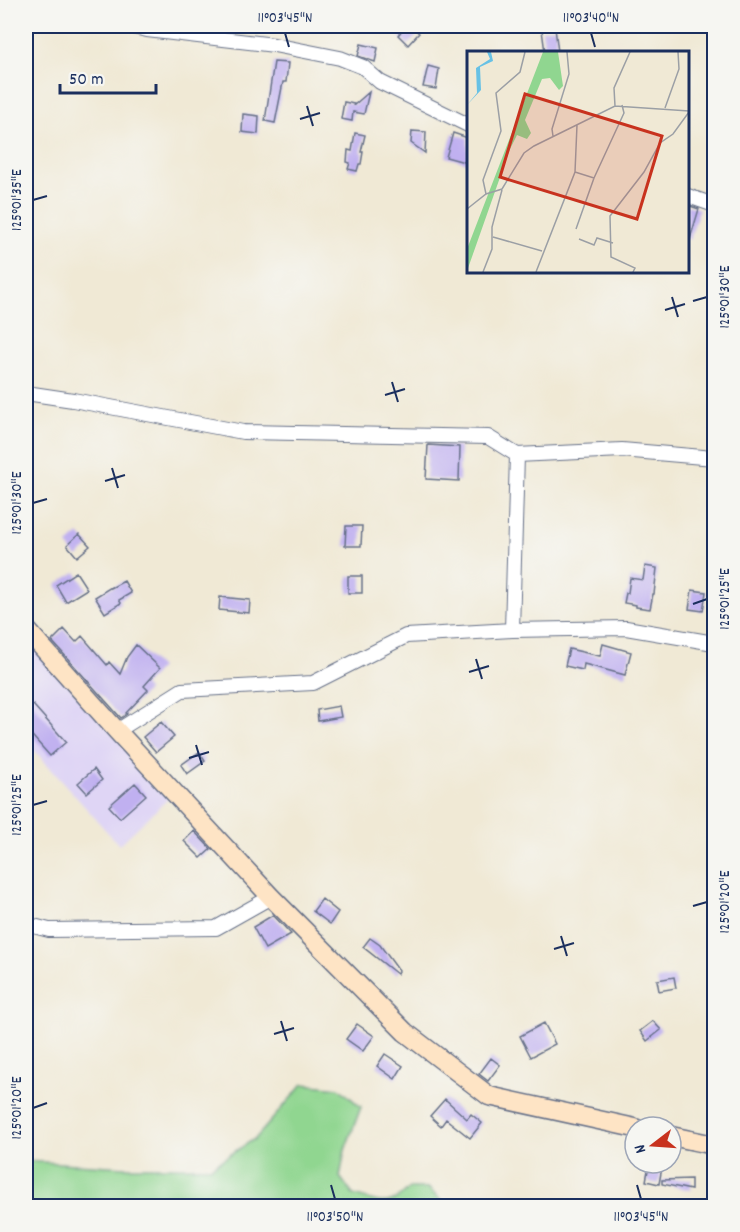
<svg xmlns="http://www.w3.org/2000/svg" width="740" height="1232" font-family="Dekko,sans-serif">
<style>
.built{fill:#dfd5f5}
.green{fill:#90d690;stroke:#568277;stroke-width:1.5}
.building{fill:#c0b0f0}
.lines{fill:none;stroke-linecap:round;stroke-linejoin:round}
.street-casing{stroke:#667088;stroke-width:16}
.secondary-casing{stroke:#667088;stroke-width:21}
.street{stroke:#fff;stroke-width:14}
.secondary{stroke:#fee4c5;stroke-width:18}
.ticks{fill:none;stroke:#1b2f5e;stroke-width:2}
.inset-road{fill:none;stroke:#9b9fa5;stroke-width:1.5}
.view{fill:#c8321e;fill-opacity:0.15;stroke:#c8321e;stroke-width:3}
.inset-edge{fill:none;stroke:#1b2f5e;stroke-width:3}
.neatline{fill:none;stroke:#1b2f5e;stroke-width:2}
.ticks-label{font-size:15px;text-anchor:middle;fill:#1b2f5e}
</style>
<rect width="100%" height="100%" fill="#f6f6f2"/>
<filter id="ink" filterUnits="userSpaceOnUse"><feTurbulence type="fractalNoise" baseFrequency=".0167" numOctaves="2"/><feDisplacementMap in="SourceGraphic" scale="12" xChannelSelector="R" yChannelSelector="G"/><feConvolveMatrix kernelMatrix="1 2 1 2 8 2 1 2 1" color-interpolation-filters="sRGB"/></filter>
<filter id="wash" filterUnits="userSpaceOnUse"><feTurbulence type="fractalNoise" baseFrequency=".008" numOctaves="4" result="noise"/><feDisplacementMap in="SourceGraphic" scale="24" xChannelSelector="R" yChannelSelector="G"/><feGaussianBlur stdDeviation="1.35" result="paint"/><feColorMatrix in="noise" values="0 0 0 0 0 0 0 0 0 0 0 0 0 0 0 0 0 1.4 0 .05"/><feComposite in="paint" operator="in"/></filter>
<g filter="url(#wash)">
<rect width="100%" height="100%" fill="#f0e9d5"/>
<path class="built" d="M26 638 170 797 119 845 26 741Z"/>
<path class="green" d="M303 1084 339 1088 361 1107 345 1150 340 1177 353 1195C381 1202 387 1210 410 1188H428L447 1206H26V1161L125 1167H211L256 1138Z"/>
<g id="blocks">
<path class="building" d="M406 26H411L419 33 408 45 398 35Z
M555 28 558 52H545L542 30Z
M361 44 378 48 375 62 358 56Z
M274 62 288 63 286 82H283L275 123 265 121Z
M428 66 439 69 436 89 423 87Z
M369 92 364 114 353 112 352 121 341 119 344 102 354 104 353 106Z
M243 114 259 116 258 134 242 132Z
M412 131 426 132 425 153 411 143Z
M355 133 365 135 361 152H363L361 164H359L357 171 348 169 350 163 347 162 348 150 352 151Z
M453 133 468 138V163L446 157Z
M687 205 699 209 690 239H687Z
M428 445 460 447 459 481 426 479Z
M346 526H362L361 546H345Z
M79 534 90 546 77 557 67 545Z
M645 566 657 568 654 594H653L650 609 636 607V605L624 603 626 593H628L630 578 643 580Z
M76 572 87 589 66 602 56 585Z
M348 576H362V593H348Z
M124 581 131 593 119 600 121 603 105 613 95 597 111 587V588Z
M692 590 706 592 703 611 689 609Z
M220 597 250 600 249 613 219 610Z
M64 629 76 642 82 636 107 665 109 662 120 674 127 657 136 645 160 668 144 686 148 690 126 713 127 714 121 718 52 641Z
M603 644 631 652 625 675 584 664 583 670 565 666 569 649 600 656Z
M26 697 66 742 50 756 26 729Z
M339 706 341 717 318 721 317 710Z
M161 722 174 737 156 752 143 737Z
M199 752 205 761 187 774 181 765Z
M94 769 102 780 87 793 78 783Z
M135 783 146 795 120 818 109 806Z
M194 831 211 849 201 858 184 841Z
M322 899 338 912 330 924 313 911Z
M273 915 291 934 265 949 253 927Z
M370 938 380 945 399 971 397 974 363 947Z
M674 977 676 988 659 991 657 980Z
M653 1021 661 1030 647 1041 640 1031Z
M544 1023 555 1044 531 1057 520 1036Z
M357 1024 374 1036 363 1051 346 1039Z
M385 1054 403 1066 395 1079 377 1066Z
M491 1058 500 1065 488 1081 479 1074Z
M445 1099 467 1119 471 1114 482 1123 470 1138 446 1119 441 1126 430 1116Z
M649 1165 662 1167 659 1184 646 1181Z
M691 1179V1190L662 1184V1180Z"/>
</g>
</g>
<g filter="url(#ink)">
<use href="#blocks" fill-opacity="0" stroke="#667088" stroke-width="1.5"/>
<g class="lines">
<g class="street-casing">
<path id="street" d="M129 26 147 30 274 45 340 58 363 67 380 82 468 125
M688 196 714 205
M26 393 73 400 243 432 488 437 517 455
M512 630 517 455 622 450 714 458
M117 731 182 690 313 683 406 636 512 630 626 628 714 643
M26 924 49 930 216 928 271 897"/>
</g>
<g class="secondary-casing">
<path id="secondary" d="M26 629 117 731 271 897 405 1032 489 1096 635 1128
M671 1136 714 1145"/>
</g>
<use href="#street" class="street"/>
<use href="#secondary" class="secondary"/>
</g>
</g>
<path class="ticks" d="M285 33 289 47M591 33 595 47M307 106 313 126M300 119 320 113M33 200 47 196M672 297 678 317M693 301 707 297M665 310 685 304M392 382 398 402M385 395 405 389M112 468 118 488M105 481 125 475M33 503 47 499M693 604 707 599M476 659 482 679M469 672 489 666M196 745 202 765M189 758 209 752M33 805 47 801M693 906 707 902M561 936 567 956M554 949 574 943M281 1021 287 1041M274 1034 294 1028M33 1108 47 1103M331 1185 335 1199M637 1185 641 1199"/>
<g transform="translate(467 51)">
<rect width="222" height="222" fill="#f0e9d5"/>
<path d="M76 1H91L96 35 92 39 83 27 75 28 58 69 64 82 60 88 50 84 43 98 0 220V198Z" fill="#90d690"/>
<path d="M20 1H24L26 10 13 16 14 39 0 54 10 42 9 17 23 8Z" fill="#67c1e5"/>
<path class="inset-road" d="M148 55 147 37 163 1M198 57 212 18 211 1M86 85 85 78 102 23 100 1M108 121 127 127 109 178M127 127 157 62 155 54M19 143 16 129 34 80 29 42 53 21 58 1M0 158 19 143 35 138 57 102 67 95 148 55 222 60M26 186 75 200M112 188 127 194 130 187 146 192M16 221 25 198V176L35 139M69 221 108 121 110 74M166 221 168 217 144 206 143 165 177 121 193 92 206 83 222 61"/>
<path class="view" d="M58 43 195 85 170 168 33 126Z"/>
<rect width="222" height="222" class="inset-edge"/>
</g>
<rect width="740" height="1232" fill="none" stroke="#f6f6f2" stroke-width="66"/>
<g transform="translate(653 1145) rotate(253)"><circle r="28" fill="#f6f6f2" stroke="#9ea6b7" stroke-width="1.5"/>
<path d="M0-4.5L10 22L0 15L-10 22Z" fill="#c8321e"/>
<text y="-9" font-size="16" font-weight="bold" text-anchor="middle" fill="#1b2f5e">N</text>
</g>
<path d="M60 84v9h96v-9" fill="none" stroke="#1b2f5e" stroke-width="3"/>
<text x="69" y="84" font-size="18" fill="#1b2f5e" stroke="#f6f6f2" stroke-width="4.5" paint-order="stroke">50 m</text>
<rect x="33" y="33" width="674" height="1166" class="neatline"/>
<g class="ticks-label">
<text x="285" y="22">11°03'45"N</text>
<text x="591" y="22">11°03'40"N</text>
<text transform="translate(16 200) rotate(-90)" y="5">125°01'35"E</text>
<text transform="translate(724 297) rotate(-90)" y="5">125°01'30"E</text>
<text transform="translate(16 503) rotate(-90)" y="5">125°01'30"E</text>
<text transform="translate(724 599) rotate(-90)" y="5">125°01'25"E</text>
<text transform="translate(16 805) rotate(-90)" y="5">125°01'25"E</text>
<text transform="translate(724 902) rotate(-90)" y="5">125°01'20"E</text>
<text transform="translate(16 1108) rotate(-90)" y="5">125°01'20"E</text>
<text x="335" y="1221">11°03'50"N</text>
<text x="641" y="1221">11°03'45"N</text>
</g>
</svg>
